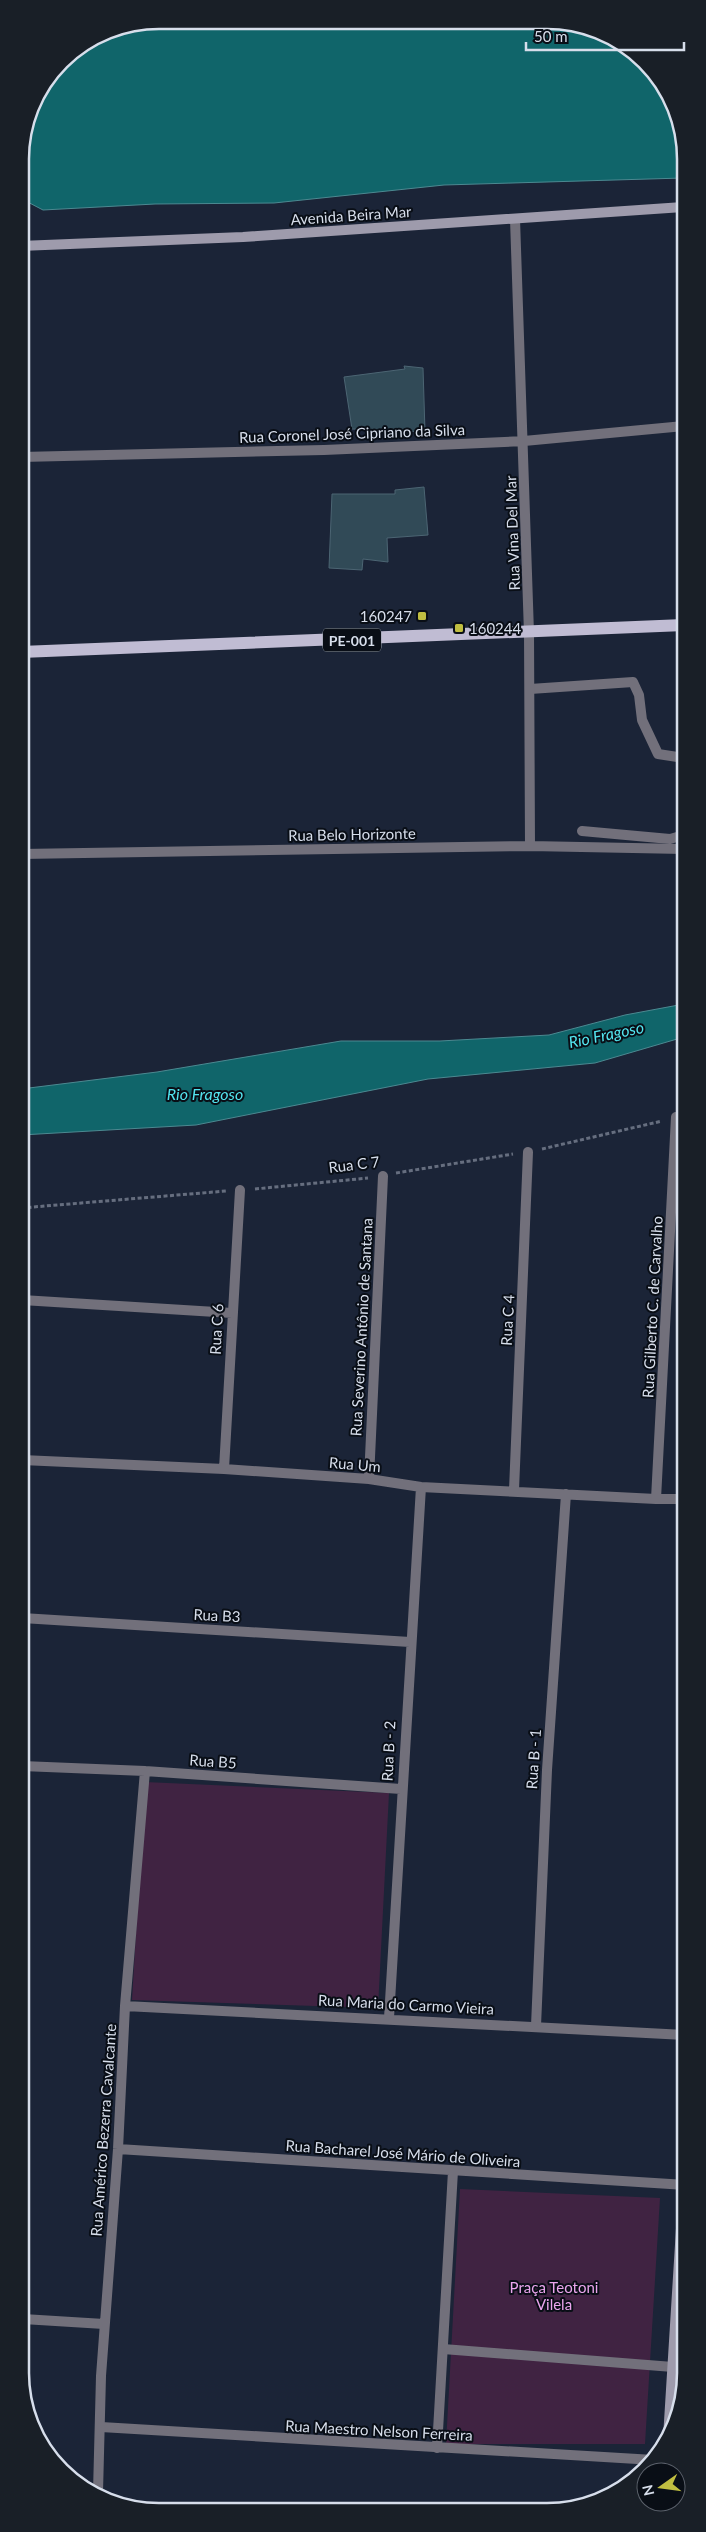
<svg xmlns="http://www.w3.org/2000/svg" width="706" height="2532" font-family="Lato,sans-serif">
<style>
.green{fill:#402342}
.water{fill:#10656a;stroke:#4c8991}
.building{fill:#314a57;stroke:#4c6573}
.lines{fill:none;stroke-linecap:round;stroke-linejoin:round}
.path{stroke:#666e7f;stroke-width:3;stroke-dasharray:4 2.5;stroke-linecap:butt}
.lane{stroke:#72707b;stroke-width:10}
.street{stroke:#72707b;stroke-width:10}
.secondary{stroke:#9e9bac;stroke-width:10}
.primary{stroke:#c0bcd3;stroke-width:12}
.poi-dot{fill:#c0be41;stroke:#090e16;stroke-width:2}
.labels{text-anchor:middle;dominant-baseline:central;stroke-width:4;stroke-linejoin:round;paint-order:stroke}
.shield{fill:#090e16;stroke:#99a0ab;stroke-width:1}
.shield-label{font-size:14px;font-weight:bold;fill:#d7deeb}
.street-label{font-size:15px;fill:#d7deeb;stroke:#090e16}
.poi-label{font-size:15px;fill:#d7deeb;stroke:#090e16;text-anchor:end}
.park-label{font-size:15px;fill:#eaa5ed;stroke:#090e16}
.water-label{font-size:16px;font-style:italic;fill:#53e5ef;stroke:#090e16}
.rim{fill:none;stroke:#d7deeb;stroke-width:2.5}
</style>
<rect width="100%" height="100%" fill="#1b2437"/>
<path class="green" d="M145 1782 389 1793 378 2008 132 2000Z
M460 2189 660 2198 645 2444H446Z"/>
<path class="water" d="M158 20 575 23 646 61 683 132V178L444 185 274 203 155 204 43 210 20 198V150L31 105 61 60 106 30Z
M684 1004V1037L595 1063 428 1079 196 1125 21 1135V1089L157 1072 341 1041H440L549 1035 625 1015Z"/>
<path class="building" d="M404 366 423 368 425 432 352 429 344 377 405 369Z
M424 487 428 535 387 538 388 562 363 559 362 570 329 568 332 494H395V490Z"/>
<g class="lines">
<path class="path" d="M542 1149 662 1121
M396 1173 513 1154
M255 1189 368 1178
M21 1208 226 1191"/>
<path class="lane" d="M530 689 633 682 639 695 642 720 658 754 684 758
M582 831 670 839 684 835
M443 2349 673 2367"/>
<path class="street" d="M515 219 529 633 530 846
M21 457 324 450 524 441 684 426
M21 854 530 846 684 849
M22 1300 232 1313
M22 1460 224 1469 369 1479 421 1487 656 1499H685
M224 1469 240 1190
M369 1479 383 1176
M514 1490 528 1152
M656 1499 676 1117
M22 1618 410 1642
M22 1766 145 1771 401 1789
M125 2006 685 2035
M389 2018 421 1487
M536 2026 547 1770 566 1494
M118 2149 686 2185
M23 2319 104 2324
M101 2427 654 2460
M437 2448 453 2171
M98 2492 101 2376 118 2149 125 2006 145 1771"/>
<path class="secondary" d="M20 246 243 237 683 207
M668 2438 685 2164"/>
<path class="primary" d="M21 652 684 625"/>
</g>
<g class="poi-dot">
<rect x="417" y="611" width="10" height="10" rx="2.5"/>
<rect x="454" y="623" width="10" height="10" rx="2.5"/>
</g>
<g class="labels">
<rect class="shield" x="323" y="628.5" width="58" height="23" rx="4"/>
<g class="shield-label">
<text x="352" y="640">PE-001</text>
</g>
<g class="street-label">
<text transform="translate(351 215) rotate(-4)">Avenida Beira Mar</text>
<text transform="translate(352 433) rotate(-2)">Rua Coronel José Cipriano da Silva</text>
<text transform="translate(512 533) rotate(-92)">Rua Vina Del Mar</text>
<text transform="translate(352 834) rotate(-1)">Rua Belo Horizonte</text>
<text transform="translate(354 1164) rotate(-7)">Rua C 7</text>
<text transform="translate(652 1307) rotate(-87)">Rua Gilberto C. de Carvalho</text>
<text transform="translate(507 1320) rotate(-87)">Rua C 4</text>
<text transform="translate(361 1327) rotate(-87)">Rua Severino Antônio de Santana</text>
<text transform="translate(216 1329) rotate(-87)">Rua C 6</text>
<text transform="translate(355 1464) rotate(5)">Rua Um</text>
<text transform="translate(217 1615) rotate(3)">Rua B3</text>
<text transform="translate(388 1751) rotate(-87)">Rua B - 2</text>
<text transform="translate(533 1759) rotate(-86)">Rua B - 1</text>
<text transform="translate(213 1761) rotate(4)">Rua B5</text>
<text transform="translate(406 2004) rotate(3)">Rua Maria do Carmo Vieira</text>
<text transform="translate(103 2130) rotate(-86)">Rua Américo Bezerra Cavalcante</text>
<text transform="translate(403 2153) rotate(4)">Rua Bacharel José Mário de Oliveira</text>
<text transform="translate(379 2430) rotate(3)">Rua Maestro Nelson Ferreira</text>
</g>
<g class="poi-label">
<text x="412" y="616">160247</text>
<text x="469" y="628" text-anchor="start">160244</text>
</g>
<g class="park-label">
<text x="554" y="2287">Praça Teotoni<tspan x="554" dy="17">Vilela</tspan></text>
</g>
<g class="water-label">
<text transform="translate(606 1034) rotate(-12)">Rio Fragoso</text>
<text x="205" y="1093">Rio Fragoso</text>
</g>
</g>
<path d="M0 0H706V2532H0ZM159 29H547A130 130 0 0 1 677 159V2373A130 130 0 0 1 547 2503H159A130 130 0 0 1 29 2373V159A130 130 0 0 1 159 29Z" fill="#191f27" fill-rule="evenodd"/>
<path class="rim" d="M159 29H547A130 130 0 0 1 677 159V2373A130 130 0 0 1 547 2503H159A130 130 0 0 1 29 2373V159A130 130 0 0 1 159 29Z"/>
<g transform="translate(661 2487) rotate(256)"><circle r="24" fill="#090e16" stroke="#5b616b"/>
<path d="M0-4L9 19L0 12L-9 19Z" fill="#c0be41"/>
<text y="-8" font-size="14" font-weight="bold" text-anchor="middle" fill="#d7deeb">N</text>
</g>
<path d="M526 42v8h158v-8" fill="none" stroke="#d7deeb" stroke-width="2.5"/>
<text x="534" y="42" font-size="15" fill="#d7deeb" stroke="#090e16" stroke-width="4" paint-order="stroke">50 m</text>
</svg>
